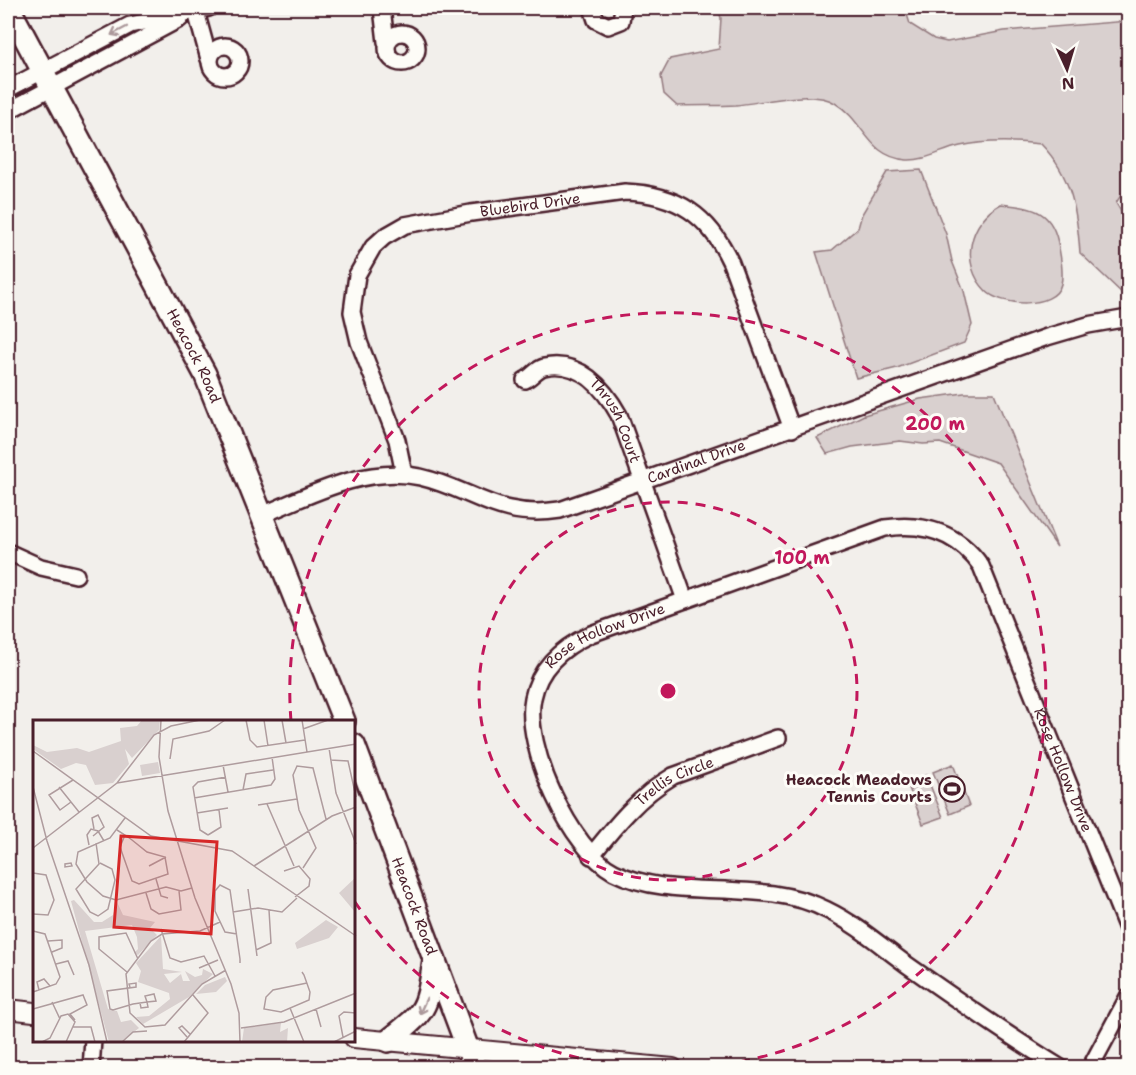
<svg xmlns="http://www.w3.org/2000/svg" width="1136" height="1075" font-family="'Shantell Sans',sans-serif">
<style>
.green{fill:#d9d0cf;stroke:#92787d;stroke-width:1.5}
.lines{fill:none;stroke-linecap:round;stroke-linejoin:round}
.minor-casing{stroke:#4a1f2b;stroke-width:20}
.tertiary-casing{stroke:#4a1f2b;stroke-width:22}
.secondary-casing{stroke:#4a1f2b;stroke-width:26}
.minor{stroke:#fdfcf7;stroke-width:15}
.tertiary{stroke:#fdfcf7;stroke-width:18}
.secondary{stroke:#fdfcf7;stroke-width:21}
.oneway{stroke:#ac999b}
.ring{fill:none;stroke:#c2185b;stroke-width:3;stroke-dasharray:10 8}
.labels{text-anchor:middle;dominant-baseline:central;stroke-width:6;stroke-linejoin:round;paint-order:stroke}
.street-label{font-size:15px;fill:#4a1f2b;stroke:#fdfcf7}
.poi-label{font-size:15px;font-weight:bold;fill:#4a1f2b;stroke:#fdfcf7;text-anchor:end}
.inset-road{fill:none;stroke:#af9c9e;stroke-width:1.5}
.view{fill:#d62828;fill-opacity:0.15;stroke:#d62828;stroke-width:3}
.inset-edge{fill:none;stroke:#4a1f2b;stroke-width:3}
.centre{fill:#c2185b;stroke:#fdfcf7;stroke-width:3}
.ring-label{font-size:18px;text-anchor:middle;font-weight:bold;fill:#c2185b;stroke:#fdfcf7;stroke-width:6;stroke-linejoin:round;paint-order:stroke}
</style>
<rect width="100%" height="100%" fill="#f2efeb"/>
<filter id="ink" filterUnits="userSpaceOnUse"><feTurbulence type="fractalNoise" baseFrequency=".0167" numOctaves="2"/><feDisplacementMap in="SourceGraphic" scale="12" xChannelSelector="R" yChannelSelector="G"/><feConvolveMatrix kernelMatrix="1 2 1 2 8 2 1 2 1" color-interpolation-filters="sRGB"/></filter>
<g filter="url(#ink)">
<path class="green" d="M718 8H905L910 24 934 39 947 42 1004 31 1128 21V189L1123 192 1116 203 1128 223V295L1126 297 1080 253C1077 211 1072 176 1041 144 1014 141 987 140 960 146 942 150 925 161 907 160 867 157 865 121 835 103 813 89 761 103 736 105 716 106 696 105 677 106L664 94 661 76 670 59 719 49 721 18Z
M921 170 946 234 952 261 964 291 972 325 964 343 897 368 856 378 816 252 832 250 858 228 862 214 887 172Z
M1001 204C1035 208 1053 210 1059 248 1061 259 1064 273 1061 284 1055 310 1000 306 986 291 959 264 969 221 1001 204Z
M964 393H994L1057 547 998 463 940 443 923 444 900 441 852 447 827 454 817 438 864 415 920 399Z
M953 764 969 806 950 814 933 772Z
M926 775 943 817 923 824 907 783Z"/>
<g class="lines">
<g class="minor-casing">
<g id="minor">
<path d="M195 8 209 59"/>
<path d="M382 8 386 42"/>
<path d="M592 8 596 20 608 26 621 21 623 8"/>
<circle cx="402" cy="48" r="15"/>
<circle cx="225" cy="61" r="15"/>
<path d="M8 89 130 25 209 8"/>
<path d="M8 111 180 19"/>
<path id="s1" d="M525 380C532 377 536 369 544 367 579 359 604 388 619 415L685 600"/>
<path id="s2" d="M404 474 397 440 359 342 352 312 357 275 373 247 384 237 405 225 471 213 625 192C677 194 709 215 731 263L792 429"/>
<path id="s3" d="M262 515C310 495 366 465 420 477 473 489 497 520 560 510L1047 337 1088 325 1128 318"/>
<path d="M8 552 41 567 76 575"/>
<path id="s4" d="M591 856C615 826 639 796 673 776L778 738"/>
<path d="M91 1068 93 1040"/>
<path id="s5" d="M1061 1068C1007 1035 957 1000 906 964 880 945 856 924 827 910 761 876 675 903 614 872 571 850 523 746 533 698 539 667 563 647 591 634L885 528C924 522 958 533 981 566L1128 931"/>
<path d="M1090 1068 1128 997"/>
</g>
</g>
<g class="tertiary-casing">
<path id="tertiary" d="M8 1009 34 1012
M354 1038 673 1068"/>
</g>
<g class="secondary-casing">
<g id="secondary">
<path id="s6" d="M9 8 205 374 344 721"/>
<path id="s7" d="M354 745 475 1068"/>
<path d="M388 1041C428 1009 426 1011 434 961"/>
</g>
</g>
<use href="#minor" class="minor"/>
<use href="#tertiary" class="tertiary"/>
<use href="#secondary" class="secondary"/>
</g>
<defs><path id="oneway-shaft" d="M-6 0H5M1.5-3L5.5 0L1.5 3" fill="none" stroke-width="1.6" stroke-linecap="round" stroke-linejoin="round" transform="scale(1.5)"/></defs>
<g class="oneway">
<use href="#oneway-shaft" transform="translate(119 31) rotate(152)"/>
<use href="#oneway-shaft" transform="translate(423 1006) rotate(114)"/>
</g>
</g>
<g class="ring">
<circle cx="668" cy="691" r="189"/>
<path d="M632 1067A378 378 0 0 1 355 902M291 721A378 378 0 1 1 704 1067"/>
</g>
<defs>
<g id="stadium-ring" transform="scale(1.35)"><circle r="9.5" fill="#fdfcf7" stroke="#4a1f2b" stroke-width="1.5"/><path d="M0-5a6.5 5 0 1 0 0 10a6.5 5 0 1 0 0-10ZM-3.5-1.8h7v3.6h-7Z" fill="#4a1f2b"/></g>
</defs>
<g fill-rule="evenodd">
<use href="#stadium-ring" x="952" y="789"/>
</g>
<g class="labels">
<g class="street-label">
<text stroke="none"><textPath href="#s2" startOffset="406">Bluebird Drive</textPath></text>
<text stroke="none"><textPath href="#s6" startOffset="394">Heacock Road</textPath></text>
<text stroke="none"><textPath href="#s1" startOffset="122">Thrush Court</textPath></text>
<text stroke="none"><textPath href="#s3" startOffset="456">Cardinal Drive</textPath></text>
<text stroke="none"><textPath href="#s5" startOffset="802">Rose Hollow Drive</textPath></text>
<text stroke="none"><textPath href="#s5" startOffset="1432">Rose Hollow Drive</textPath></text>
<text stroke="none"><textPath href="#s4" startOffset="114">Trellis Circle</textPath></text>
<text stroke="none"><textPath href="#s7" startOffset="172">Heacock Road</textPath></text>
</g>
<g class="poi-label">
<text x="932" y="780">Heacock Meadows<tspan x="932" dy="17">Tennis Courts</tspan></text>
</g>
</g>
<g transform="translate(33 720)">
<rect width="322" height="322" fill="#f2efeb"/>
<path d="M109 0H127L126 10 99 38 92 29 96 44 80 63 62 65 53 45 43 43 28 49 0 29V25L14 32 44 28 56 32 88 21 87 8 104 6ZM125 42 127 53 109 56 107 45ZM322 158V192L306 173ZM41 180 61 202H69L80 195 84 182 90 195 122 202 117 208 124 215 105 235 101 233 105 229 104 217 99 205 52 211 75 289 84 291 88 302 98 300 106 308 88 322H76L38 181ZM293 200 305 207 296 218 264 229 262 223ZM128 216 130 249 149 252 131 254 137 263 148 254 150 261H157L152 251 162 257 169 255 170 249 180 254 156 277 110 304 103 297 116 296 137 279 136 273 105 262 108 251 103 243ZM192 257 194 261 183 272 163 274 172 265ZM248 303 247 312 255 308 254 322H209L211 308Z" fill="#d9d0cf"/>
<path class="inset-road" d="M128 0 126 37 135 91 162 178 198 264 206 293 207 322M213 0 217 20 224 27 272 20M231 0 235 26M249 0 253 23M269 0 274 32M270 9 295 0M296 28 303 73 323 124M0 31 118 116 199 131 323 216M137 39 140 19 176 11 192 0M297 40 315 41 323 77M190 45 195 72M84 63 323 24M0 67 14 121 56 245 74 322M26 67 46 92M210 70 213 54 240 50M161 78 238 65 242 59 239 37M38 82 27 90 16 75 40 60M234 84 261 146M225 85 264 79M164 93 195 88M92 98 77 118 45 132 43 144 54 162 70 176 83 180 133 167 148 171 159 168M84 110 92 115 99 120 114 132 132 137 135 154 106 164 99 161 87 127 92 115M175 115 167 110 160 67 165 62 193 57M175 115 188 107 186 90M60 116 71 107 65 95 59 98 61 109M63 123 66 144 43 169 57 192 65 196 75 189 82 160 79 149 67 143M56 125 54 115 58 109 65 111 71 121M0 128 84 63 121 15 138 6 167 0M38 143 39 146 32 147V144ZM116 146 133 137M221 146 299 96 323 87M270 148 283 128 266 90 260 55 264 46 280 48 293 99M251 151 266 146 277 159 276 166 262 177M0 153 13 155 21 180 15 195 0 194M123 159 128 176 135 178M215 169 224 236M113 173 118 189 126 194 148 190 146 171M200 192 225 188 249 192 264 178M187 202 167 211 129 214 118 221 93 254 97 293 112 307 132 305 169 264 193 250M128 209 137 238 148 242 171 236 182 256M0 211 12 214 27 257 23 264 0 272M204 214 192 212 182 191V171L187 165 197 170 207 239V243M15 221 29 220V228L19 232M223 230 238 223 236 190M23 244 35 241 41 255M166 248 185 240M94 252 66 229V217L93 213 105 239M269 252 271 255 277 272 276 280 248 292 231 289 233 277 240 270 274 263M97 267 96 264 103 263V267L74 271 77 289 80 290 100 284 114 282 123 281 121 274 112 276 114 282 115 287 108 288 107 283M6 270 4 262 11 259 17 266M19 282 27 299M257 288 271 322M0 289 50 275 54 285 37 294 42 300M283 289 288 307M40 307H58L62 322M208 308 251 302 323 273M154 317 146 308 149 306 157 314M310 317 306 296 311 292 323 293M9 322 17 318 28 296 35 294 42 302 33 322M89 322 100 312 114 311M151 322 175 293 160 275M301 322 323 311"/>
<path class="view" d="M88 116 184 122 178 214 81 207Z"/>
<rect width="322" height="322" class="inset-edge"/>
</g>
<circle cx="668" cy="691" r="9" class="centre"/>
<g class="ring-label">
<text x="935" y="430">200 m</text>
<text x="802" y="564">100 m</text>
</g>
<rect width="1136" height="1075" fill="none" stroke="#fdfcf7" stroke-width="30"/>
<rect x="15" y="15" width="1106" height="1045" fill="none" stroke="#4a1f2b" stroke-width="2" filter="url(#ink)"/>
<g transform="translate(1067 69) rotate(176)" stroke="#fdfcf7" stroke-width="4.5" paint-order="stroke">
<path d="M0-4.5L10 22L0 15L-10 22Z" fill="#4a1f2b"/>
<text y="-9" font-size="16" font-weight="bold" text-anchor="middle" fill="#4a1f2b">N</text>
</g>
</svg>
